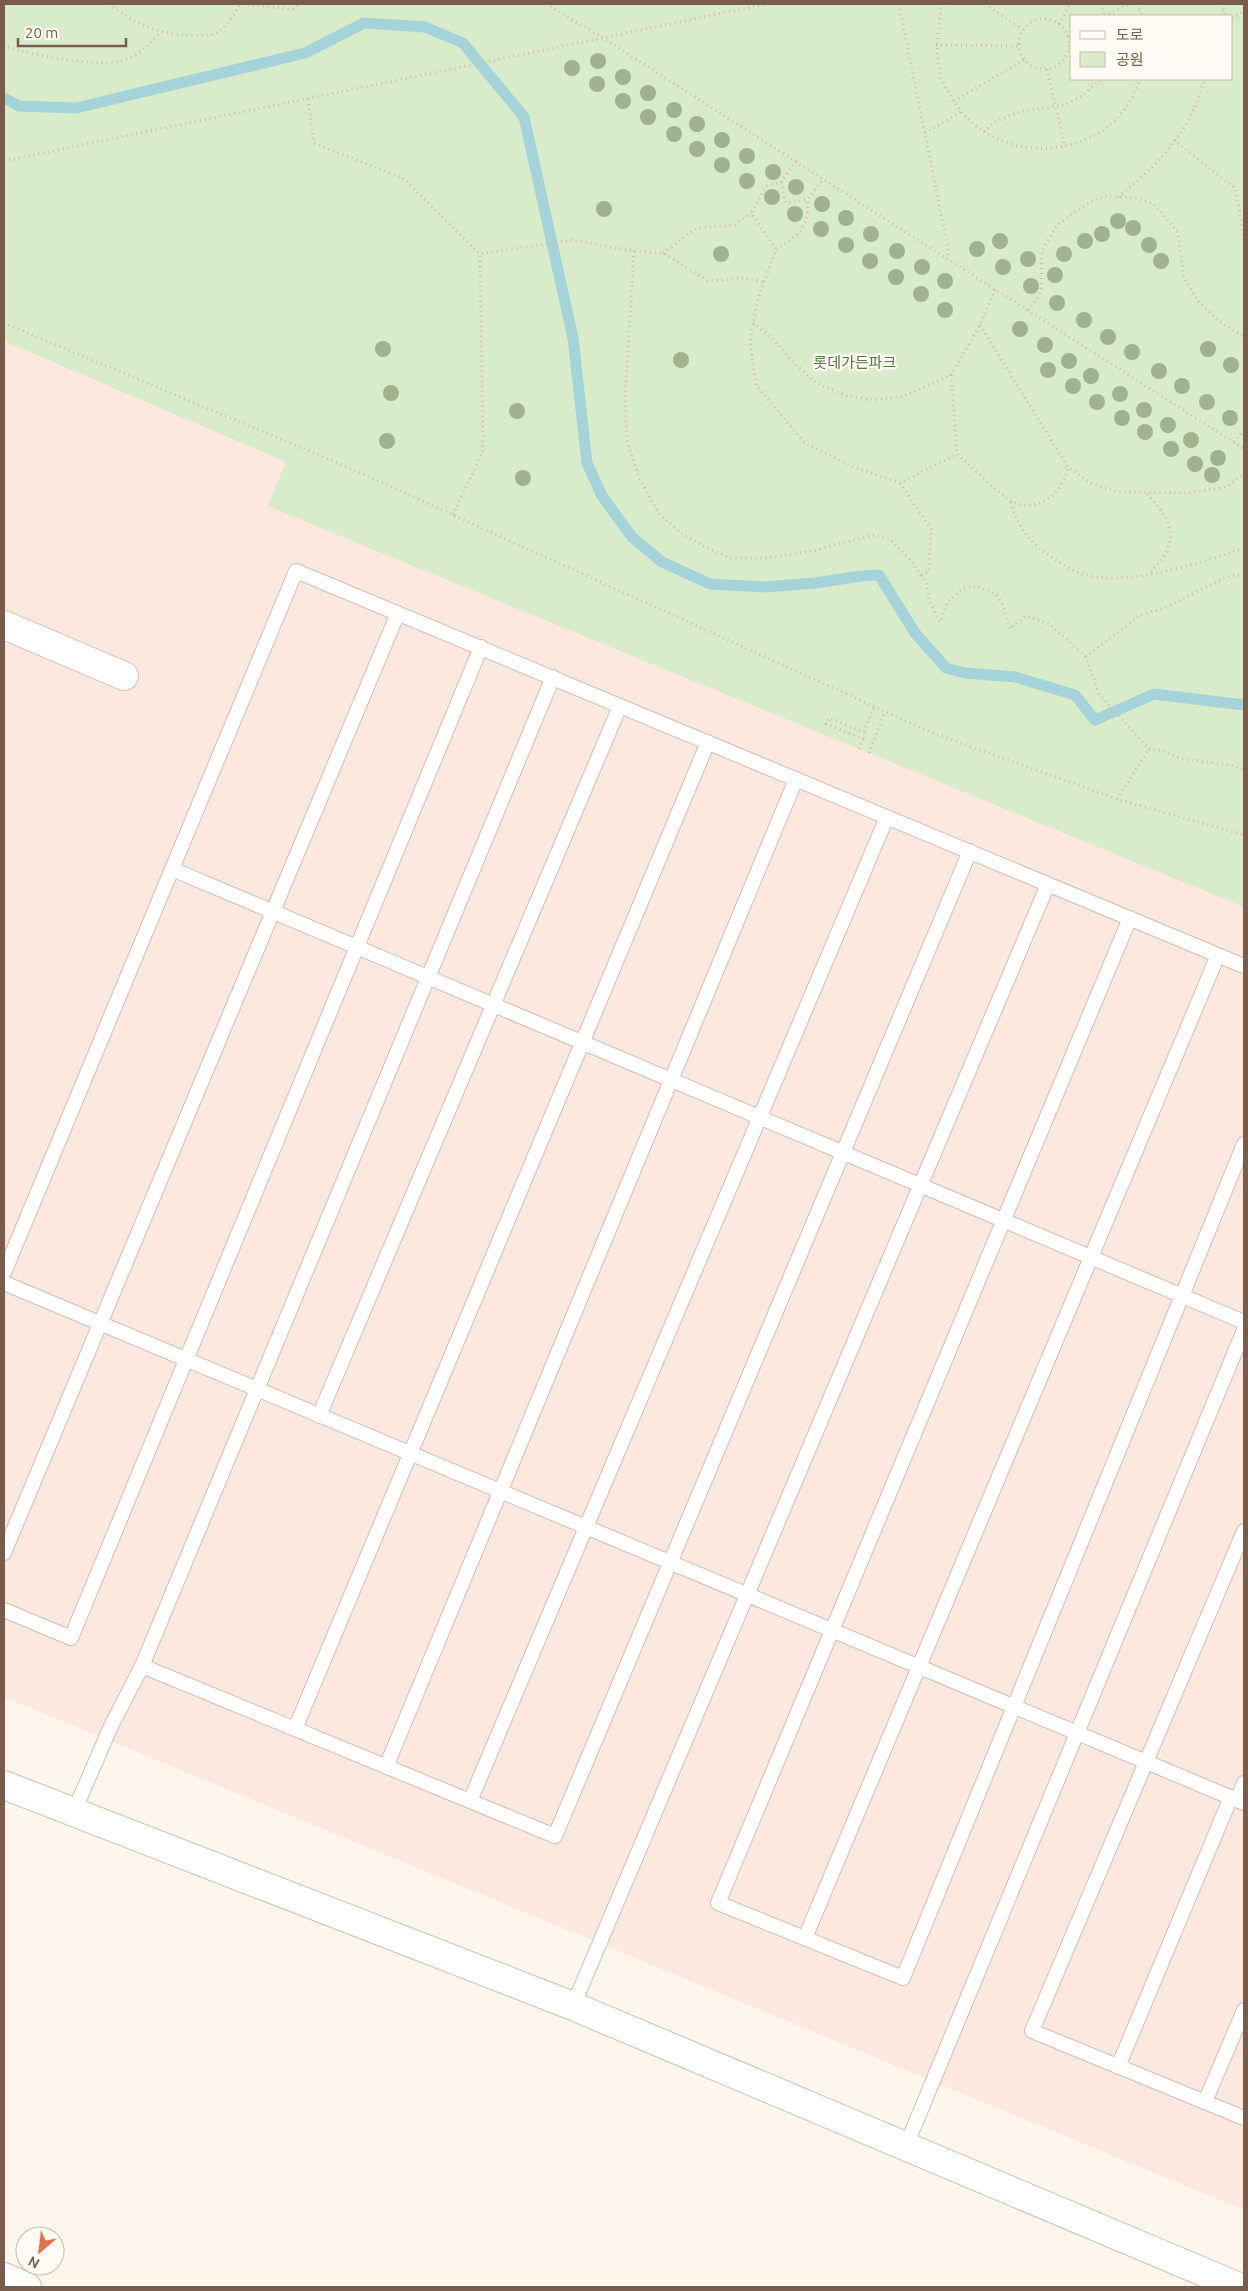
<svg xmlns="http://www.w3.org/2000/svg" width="1248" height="2291" font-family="Ubuntu,'Noto Sans KR',sans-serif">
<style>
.commercial{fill:#fde8e0;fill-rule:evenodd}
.green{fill:#d8ecc9;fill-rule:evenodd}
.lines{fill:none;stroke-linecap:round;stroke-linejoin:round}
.stream{stroke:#a5d3da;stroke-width:11}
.lane-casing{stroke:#d1beb0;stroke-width:16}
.street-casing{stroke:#d1beb0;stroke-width:30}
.secondary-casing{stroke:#d6c0b0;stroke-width:30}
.path{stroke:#d9b8a5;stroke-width:3;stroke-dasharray:1 4;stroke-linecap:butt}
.lane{stroke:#fff;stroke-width:14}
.street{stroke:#fff;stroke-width:28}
.secondary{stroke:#fff;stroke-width:28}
.tree{fill:#a0b28e}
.labels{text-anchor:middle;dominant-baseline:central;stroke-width:4.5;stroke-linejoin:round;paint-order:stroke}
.park-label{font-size:15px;fill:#537a41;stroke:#fffaf3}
</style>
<rect width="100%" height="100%" fill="#fdf6ec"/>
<path class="commercial" d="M4 4H1244V2210L4 1697ZM1072 16H1232V79H1072Z"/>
<path class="green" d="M4 4H1244V907L267 506 286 462 4 341ZM1072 16H1232V79H1072Z"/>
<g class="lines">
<path class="stream" d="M4 98 19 106 76 108 305 53 364 23 425 27 463 43 524 117 573 338 587 463 602 496 632 537 662 562 710 584 765 587 815 583 861 576 879 575 915 633 946 668 965 673 1015 677 1075 695 1095 720 1154 694 1244 705"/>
<g class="lane-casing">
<path id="lane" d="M172 869 1244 1322
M1130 918 718 1903 903 1978 1244 1144
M4 1273 296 571 1244 966
M4 1283 1244 1803
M319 1416 620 706
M1244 1531 1032 2031 1244 2118
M4 1553 398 613
M4 1610 71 1638 481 647
M142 1666 555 1836 970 851
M295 1729 708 742
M386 1767 796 779
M1237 1800 1244 1783
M470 1801 887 817
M73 1814 111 1726 142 1666 553 677
M805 1938 1218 955
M573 2006 1048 884
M1118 2067 1231 1797
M1205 2102 1244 2010
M906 2146 1244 1330"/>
</g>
<g class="street-casing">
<path id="street" d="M4 625 124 676
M4 1785 573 2006 1239 2287"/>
</g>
<g class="secondary-casing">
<path id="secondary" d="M4 2277 27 2287"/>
</g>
<path class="path" d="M109 4C138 26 164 37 201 35 206 35 212 36 216 33 227 27 234 15 240 4
M243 4 293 9 298 4
M546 4 603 38 1244 449
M899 4 950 259
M944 4 941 9C938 33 934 56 942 80 944 86 948 91 951 97 995 172 1114 164 1140 79
M985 4 1023 30
M1100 4 1105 16
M1138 4 1142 16
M1221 4 1226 16
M1104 16 1129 4
M1232 18 1244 11
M1019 44a25 25 0 1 1 50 0a25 25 0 1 1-50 0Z
M1059 24 1070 4
M1067 36 1072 33
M4 44C18 55 98 66 116 62 136 58 147 47 160 33
M936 45 1018 46
M1047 69 1065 147
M308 99 314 143 404 179 480 254 571 240 634 251 663 253 708 281 744 278 764 282
M954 101 1024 60
M984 132 994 122 1021 111 1065 105 1082 96 1101 79
M925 133 961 112
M1174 140 1236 189 1244 242
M4 161 767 4
M796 161 781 182 766 186 751 213 776 249 757 302 750 343 756 385 804 442 853 467 900 483 957 454
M781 182 786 203 808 199
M1118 197C1146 175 1172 150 1189 119 1196 107 1200 92 1205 79
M776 249C799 237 809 226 808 199L823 179
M634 251 625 397 627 442 639 478 660 515 684 535 707 548 731 558H767L813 551 873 535 890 539 913 563 927 584 929 601 940 622 947 602 962 589 976 586 996 594 1003 605 1010 629 1026 616 1050 624 1086 657 1099 694 1149 749 1163 751 1182 759 1230 765 1244 769
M663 253 697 228 735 225 751 213
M1028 310 1037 299 1041 289 1042 250 1058 224 1093 200 1106 196 1135 198 1154 204 1178 233 1184 278 1199 302 1219 321 1244 337
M4 323 352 469 930 732 1117 799 1244 835
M753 323 773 339 791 360 816 383 847 396 875 400 904 396 951 375 980 325 995 289
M980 325 1068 467 1091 483 1118 492 1188 493 1226 487 1244 474
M951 375 957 454C968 463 1002 497 1012 502 1040 513 1063 493 1068 467
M1234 442 1244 430
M900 483 931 529 929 571 921 576
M1147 494C1176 523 1179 543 1150 573
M1011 502C1017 527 1031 544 1053 558 1062 564 1073 571 1083 574 1126 588 1203 562 1244 548
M453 515 483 451 480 254
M1086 657 1140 615 1163 609 1226 577 1244 574
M859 749 863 739 826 724 829 718 864 732 874 707
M869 753 885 712
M1117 799 1149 749"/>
<use href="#lane" class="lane"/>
<use href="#street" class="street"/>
<use href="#secondary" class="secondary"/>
</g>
<g class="tree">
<circle cx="598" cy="61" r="8"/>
<circle cx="572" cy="68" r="8"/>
<circle cx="623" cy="77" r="8"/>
<circle cx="597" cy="84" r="8"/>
<circle cx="648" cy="93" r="8"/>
<circle cx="623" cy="101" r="8"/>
<circle cx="674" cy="110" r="8"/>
<circle cx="648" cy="117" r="8"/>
<circle cx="697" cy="124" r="8"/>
<circle cx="674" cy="134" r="8"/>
<circle cx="722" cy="140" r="8"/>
<circle cx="697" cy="149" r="8"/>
<circle cx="747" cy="156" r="8"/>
<circle cx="722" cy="165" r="8"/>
<circle cx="773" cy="172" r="8"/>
<circle cx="747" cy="181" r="8"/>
<circle cx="796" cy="187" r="8"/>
<circle cx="772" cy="197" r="8"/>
<circle cx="822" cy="204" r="8"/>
<circle cx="604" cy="209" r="8"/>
<circle cx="795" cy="214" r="8"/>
<circle cx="846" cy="218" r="8"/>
<circle cx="1118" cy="221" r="8"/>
<circle cx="1133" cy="228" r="8"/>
<circle cx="821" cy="229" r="8"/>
<circle cx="871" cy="234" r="8"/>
<circle cx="1102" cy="234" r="8"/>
<circle cx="1000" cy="241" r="8"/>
<circle cx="1085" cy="241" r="8"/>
<circle cx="846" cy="245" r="8"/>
<circle cx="1149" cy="245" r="8"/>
<circle cx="977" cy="249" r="8"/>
<circle cx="897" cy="251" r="8"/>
<circle cx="721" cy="254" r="8"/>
<circle cx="1064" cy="254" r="8"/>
<circle cx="1028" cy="259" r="8"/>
<circle cx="870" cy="261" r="8"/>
<circle cx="1161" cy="261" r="8"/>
<circle cx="922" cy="267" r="8"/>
<circle cx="1003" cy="267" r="8"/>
<circle cx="1055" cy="275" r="8"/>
<circle cx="896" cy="277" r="8"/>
<circle cx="945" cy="281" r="8"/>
<circle cx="1031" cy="286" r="8"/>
<circle cx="921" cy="294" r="8"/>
<circle cx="1057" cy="303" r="8"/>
<circle cx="945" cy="310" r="8"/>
<circle cx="1084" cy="320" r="8"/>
<circle cx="1020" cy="329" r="8"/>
<circle cx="1108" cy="337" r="8"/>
<circle cx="1045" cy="345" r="8"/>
<circle cx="383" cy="349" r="8"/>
<circle cx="1208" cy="349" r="8"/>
<circle cx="1132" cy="352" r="8"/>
<circle cx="681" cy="360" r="8"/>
<circle cx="1069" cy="361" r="8"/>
<circle cx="1231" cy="365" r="8"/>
<circle cx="1048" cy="370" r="8"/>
<circle cx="1159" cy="371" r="8"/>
<circle cx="1091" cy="376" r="8"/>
<circle cx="1073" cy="386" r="8"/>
<circle cx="1182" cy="386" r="8"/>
<circle cx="391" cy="393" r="8"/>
<circle cx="1120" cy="394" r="8"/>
<circle cx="1097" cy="402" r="8"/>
<circle cx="1207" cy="402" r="8"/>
<circle cx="1144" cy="410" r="8"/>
<circle cx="517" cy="411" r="8"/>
<circle cx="1122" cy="418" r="8"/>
<circle cx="1230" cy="418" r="8"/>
<circle cx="1168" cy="425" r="8"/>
<circle cx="1145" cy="432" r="8"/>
<circle cx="1191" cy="440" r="8"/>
<circle cx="387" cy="441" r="8"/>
<circle cx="1171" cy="449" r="8"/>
<circle cx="1218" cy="458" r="8"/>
<circle cx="1195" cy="464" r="8"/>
<circle cx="1212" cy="475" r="8"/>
<circle cx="523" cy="478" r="8"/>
</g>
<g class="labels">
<g class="park-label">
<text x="855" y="362">롯데가든파크</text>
</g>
</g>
<rect width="1248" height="2291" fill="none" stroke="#7a5c4d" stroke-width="10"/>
<rect x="1070" y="15" width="162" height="65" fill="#fffaf3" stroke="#cabbb1"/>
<rect x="1080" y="31" width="25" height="8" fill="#ffffff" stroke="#cabbb1"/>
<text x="1116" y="40" font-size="15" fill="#7a5c4d">도로</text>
<rect x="1080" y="52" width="25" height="15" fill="#d8ecc9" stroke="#cabbb1"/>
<text x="1116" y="65" font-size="15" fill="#7a5c4d">공원</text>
<g transform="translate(40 2251) rotate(208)"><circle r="24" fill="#fffaf3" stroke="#cabbb1"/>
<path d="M0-4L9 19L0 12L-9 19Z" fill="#e76f51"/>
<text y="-8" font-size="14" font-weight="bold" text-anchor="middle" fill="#7a5c4d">N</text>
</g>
<path d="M18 38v8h108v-8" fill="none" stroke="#7a5c4d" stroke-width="2.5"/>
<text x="25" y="38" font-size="15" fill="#7a5c4d" stroke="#fffaf3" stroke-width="4" paint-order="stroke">20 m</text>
</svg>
